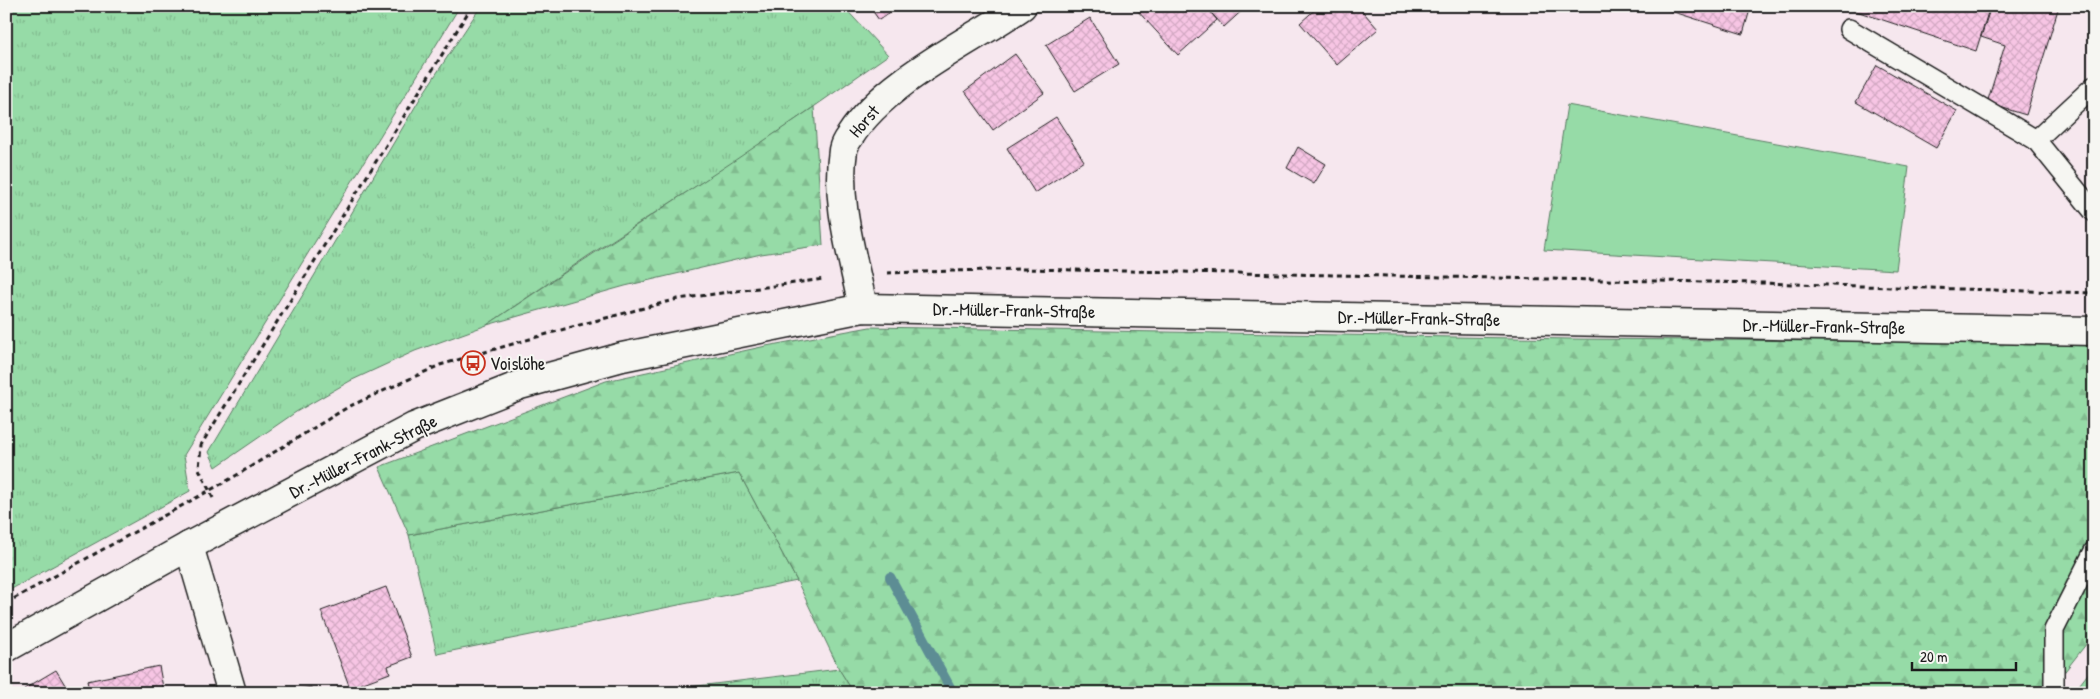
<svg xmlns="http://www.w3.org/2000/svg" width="2100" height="699" font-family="'Patrick Hand',sans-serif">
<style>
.grass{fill:url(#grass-tufts);stroke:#597c62}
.forest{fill:url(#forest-firs);stroke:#597c62}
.park{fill:#96dba7;stroke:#597c62}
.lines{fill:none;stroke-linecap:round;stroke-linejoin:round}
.stream{stroke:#5d8d94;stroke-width:10}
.building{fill:url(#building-cross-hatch);stroke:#1c1c1c}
.lane-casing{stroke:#1c1c1c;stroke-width:22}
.street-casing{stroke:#1c1c1c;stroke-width:31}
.secondary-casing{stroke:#1c1c1c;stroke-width:31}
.path{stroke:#1c1c1c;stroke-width:3;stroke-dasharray:5 4;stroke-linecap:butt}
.lane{stroke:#f6f6f2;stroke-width:19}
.street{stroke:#f6f6f2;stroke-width:28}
.secondary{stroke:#f6f6f2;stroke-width:28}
.labels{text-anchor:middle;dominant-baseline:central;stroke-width:4;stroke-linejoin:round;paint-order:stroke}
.street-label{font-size:18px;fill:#1c1c1c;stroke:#f6f6f2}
.poi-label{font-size:18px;fill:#1c1c1c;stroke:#f6f6f2;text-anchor:start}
</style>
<defs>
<pattern id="grass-tufts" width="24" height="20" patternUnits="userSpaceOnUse" patternTransform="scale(1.25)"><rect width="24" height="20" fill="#96dba7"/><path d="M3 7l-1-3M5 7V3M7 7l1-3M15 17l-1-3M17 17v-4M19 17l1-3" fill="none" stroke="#81bb8f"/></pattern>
<pattern id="forest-firs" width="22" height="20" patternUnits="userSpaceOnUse" patternTransform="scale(1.25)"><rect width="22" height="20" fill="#96dba7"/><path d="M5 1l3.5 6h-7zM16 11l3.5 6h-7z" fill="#81bb8f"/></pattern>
<pattern id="building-cross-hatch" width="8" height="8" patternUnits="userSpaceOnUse" patternTransform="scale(1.25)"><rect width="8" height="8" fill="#f7c5e4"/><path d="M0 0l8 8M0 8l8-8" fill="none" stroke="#d3a9c3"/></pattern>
</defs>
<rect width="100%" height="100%" fill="#f6e7ee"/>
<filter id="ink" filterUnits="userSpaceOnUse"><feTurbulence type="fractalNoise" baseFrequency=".02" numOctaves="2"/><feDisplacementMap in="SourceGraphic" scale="10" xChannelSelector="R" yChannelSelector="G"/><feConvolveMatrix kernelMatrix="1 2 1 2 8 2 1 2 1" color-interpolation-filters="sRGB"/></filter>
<g filter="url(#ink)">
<path class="grass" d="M6 6H460L184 455 190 491 6 592Z
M481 6H843L888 55 755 148 588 256 487 325 415 351 350 381 296 412 216 467 209 452 421 97Z
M739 473 797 581 437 654 409 535Z
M2094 666V693H2073Z
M839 669 854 693H639Z"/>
<path class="forest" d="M814 107 823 245 761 254 625 286 487 325C595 251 706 181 814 107Z
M870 327 1573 339 2094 343V634L2048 693H854L839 669 797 581 739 473 409 535 379 467 606 381 766 346Z"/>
<path class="park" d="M1567 105 1909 167 1896 270 1544 250Z"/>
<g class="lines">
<path class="stream" d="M890 577 953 693"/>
</g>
<path class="building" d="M869 6H899L879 20Z
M1137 6H1205L1217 20 1178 55 1135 8Z
M1205 6H1247L1224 27Z
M1319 6H1358L1378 29 1337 65 1300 23Z
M1655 6H1751L1743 34Z
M1841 6H1990L1976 51Z
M1991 6H2059L2026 115 1987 103 2005 45 1981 37Z
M1090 18 1119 64 1075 91 1046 45Z
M1015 54 1044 93 993 130 965 91Z
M1877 65 1957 111 1936 148 1856 102Z
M1056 117 1084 161 1035 193 1007 148Z
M1298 147 1326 164 1314 184 1287 168Z
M386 587 412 657 388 666 390 673 350 688 321 611Z
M159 666 164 693H90L87 681Z
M56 670 70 693H26L24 689Z
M311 687 312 693H283Z"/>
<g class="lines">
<g class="lane-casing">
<path id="lane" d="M1849 29 2036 140 2094 86
M2036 140 2094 212
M2054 693V630L2094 551"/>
</g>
<g class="street-casing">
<path id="street" d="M863 308C853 256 835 203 843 150 844 145 847 140 850 136 885 81 968 43 1022 6
M189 546 232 693"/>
</g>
<g class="secondary-casing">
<path id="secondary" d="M6 648 189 546 414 427 520 385 622 357 863 308 2094 331"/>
</g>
<path class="path" d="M887 273 1021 269 1761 283 2094 293
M213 498 199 469 201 445 472 6
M6 603 232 478 348 407 440 365 568 328 678 299 824 279"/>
<use href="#lane" class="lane"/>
<use href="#street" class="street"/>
<use href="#secondary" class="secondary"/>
</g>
</g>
<defs>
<g id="bus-ring" transform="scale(1.25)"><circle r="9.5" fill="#f6f6f2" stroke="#c8321e" stroke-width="1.5"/><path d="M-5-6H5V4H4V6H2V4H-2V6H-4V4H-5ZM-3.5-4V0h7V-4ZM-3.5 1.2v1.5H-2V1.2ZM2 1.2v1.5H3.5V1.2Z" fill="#c8321e"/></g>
</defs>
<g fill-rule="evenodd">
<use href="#bus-ring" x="473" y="363"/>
</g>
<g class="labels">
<g class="street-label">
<text transform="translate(864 121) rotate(-49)">Horst</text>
<text transform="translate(1014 310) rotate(1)">Dr.-Müller-Frank-Straße</text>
<text transform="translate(1419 318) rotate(1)">Dr.-Müller-Frank-Straße</text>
<text transform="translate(1824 326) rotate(1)">Dr.-Müller-Frank-Straße</text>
<text transform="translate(363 456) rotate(-27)">Dr.-Müller-Frank-Straße</text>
</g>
<g class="poi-label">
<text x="490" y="363">Voislöhe</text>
</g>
</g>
<rect width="2100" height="699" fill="none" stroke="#f6f6f2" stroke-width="25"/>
<rect x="12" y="12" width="2075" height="674" fill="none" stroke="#1c1c1c" stroke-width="2" filter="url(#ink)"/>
<path d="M1912 662v8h104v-8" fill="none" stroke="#1c1c1c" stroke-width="2.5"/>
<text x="1920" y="662" font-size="15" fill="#1c1c1c" stroke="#f6f6f2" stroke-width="4" paint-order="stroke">20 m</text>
</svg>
